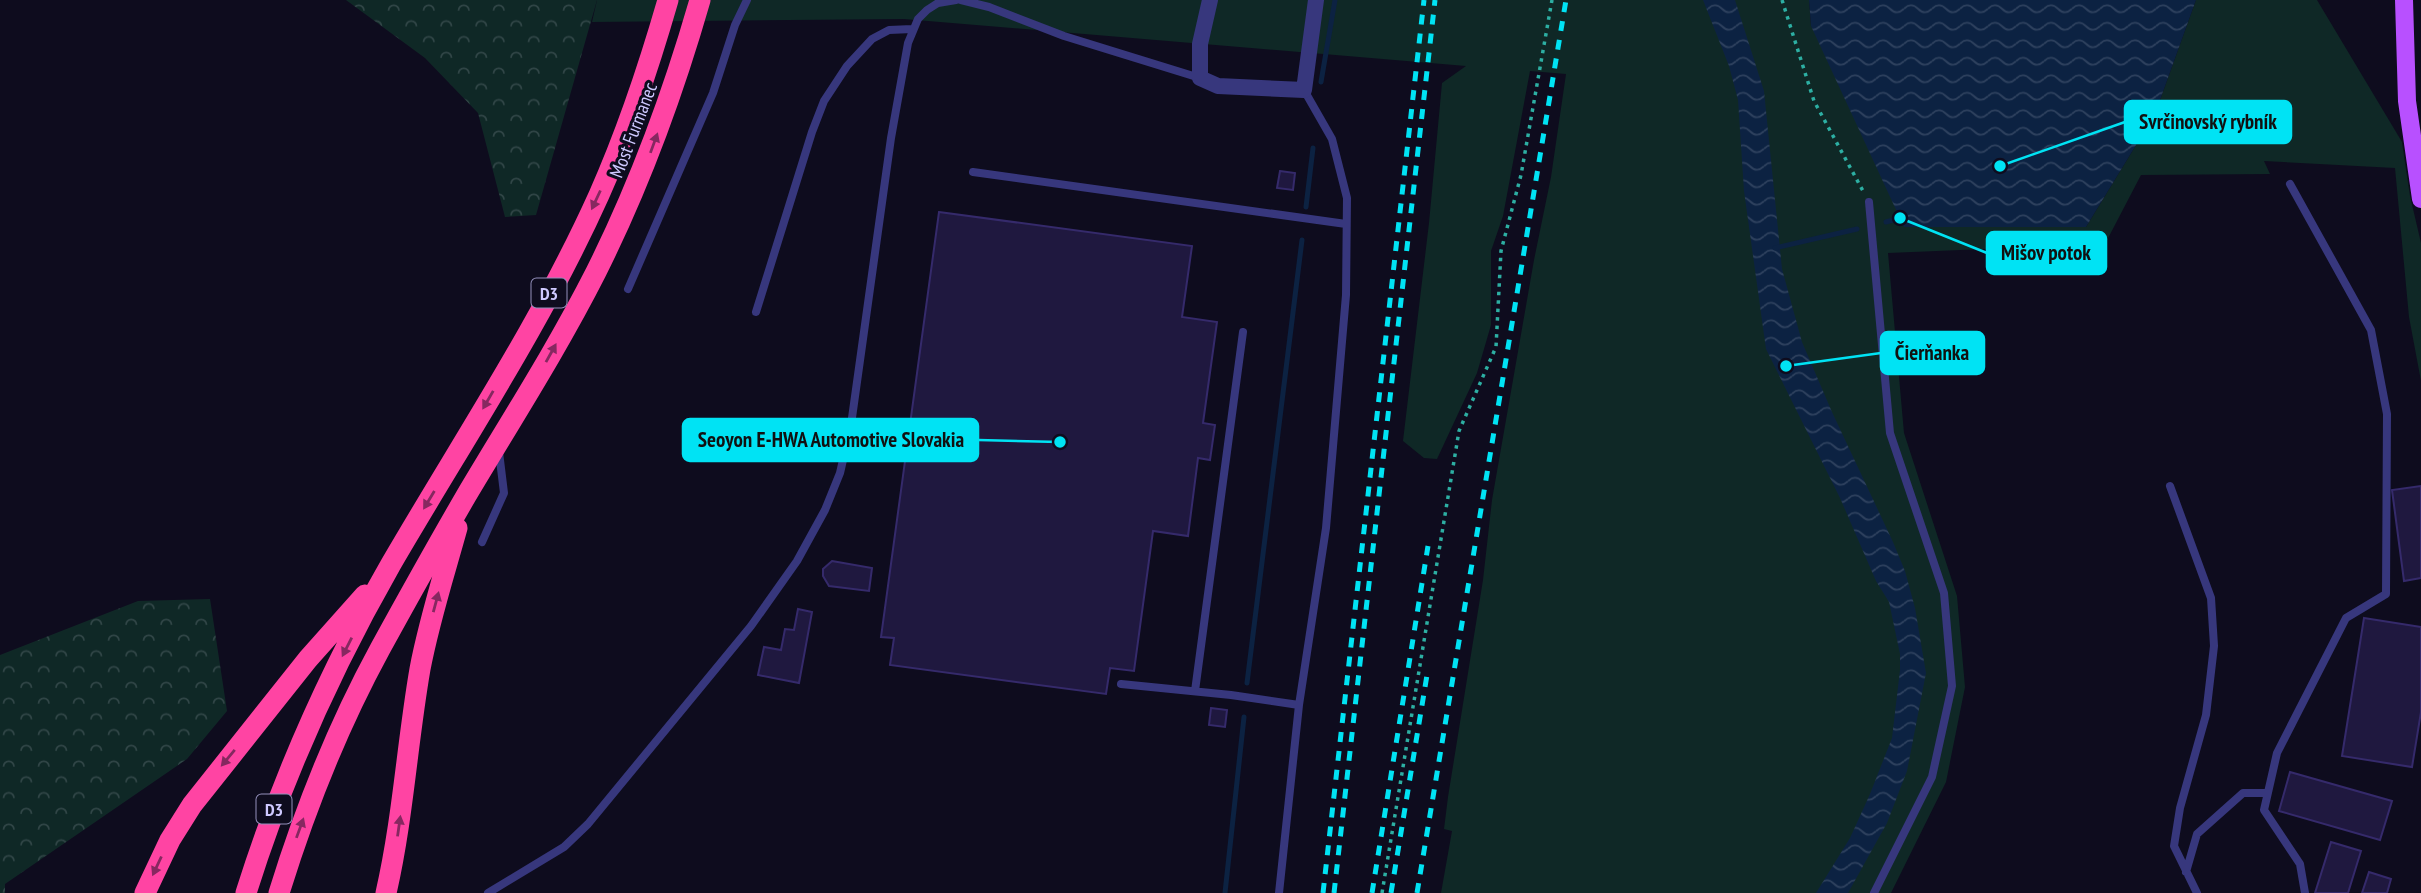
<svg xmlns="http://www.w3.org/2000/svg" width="2421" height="893" font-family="'PT Sans Narrow',sans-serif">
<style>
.grass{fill:#0f2826}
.forest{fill:url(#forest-crowns)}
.water{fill:url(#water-waves)}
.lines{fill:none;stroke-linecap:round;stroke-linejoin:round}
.stream{stroke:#0c2242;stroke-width:5}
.building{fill:#1f183f;stroke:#352a6b;stroke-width:2}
.path{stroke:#2dafa3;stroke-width:3.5;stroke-dasharray:3.5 5;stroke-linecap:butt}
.service{stroke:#37377d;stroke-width:8}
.minor{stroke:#37377d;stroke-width:16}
.primary{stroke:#b850ff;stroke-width:18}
.motorway{stroke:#ff44a3;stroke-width:21}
.rail{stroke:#00e3f4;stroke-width:5;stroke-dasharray:10 9;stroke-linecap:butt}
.oneway{fill:#862860}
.labels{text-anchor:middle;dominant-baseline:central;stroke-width:6;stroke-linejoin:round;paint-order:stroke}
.shield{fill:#0e0c1e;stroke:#9490bc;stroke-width:2}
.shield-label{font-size:18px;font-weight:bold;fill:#cec9ff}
.street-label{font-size:19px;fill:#cec9ff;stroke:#0e0c1e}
.leader{fill:none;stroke:#00e3f4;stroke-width:2.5}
.callout-dot{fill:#00e3f4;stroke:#0e0c1e;stroke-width:2.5}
.callout{fill:#00e3f4;stroke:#00e3f4;stroke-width:2.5}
.callout-label{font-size:21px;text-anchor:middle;font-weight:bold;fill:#111}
</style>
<defs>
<pattern id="forest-crowns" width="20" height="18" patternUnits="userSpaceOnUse" patternTransform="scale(1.75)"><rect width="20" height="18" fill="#0f2826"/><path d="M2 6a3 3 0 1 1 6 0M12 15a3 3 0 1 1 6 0" fill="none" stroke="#314647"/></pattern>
<pattern id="water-waves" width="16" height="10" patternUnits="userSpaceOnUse" patternTransform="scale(1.75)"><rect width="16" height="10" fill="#0c2242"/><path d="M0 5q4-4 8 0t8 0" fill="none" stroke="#2e415e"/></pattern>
</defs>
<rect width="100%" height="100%" fill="#0e0c1e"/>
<path class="grass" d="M597 0H1809L1811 26 2086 227 2155 114 2196 0H2317L2402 142 2410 196 2421 243V381L2409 317 2395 168 2264 161 2270 174 2141 175 2105 244 1888 253 1904 433 1957 596 1965 687 1946 782 1891 893H1441L1452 831 1444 829 1448 797 1483 580 1492 500 1534 260 1551 177 1566 74 1530 71 1503 216 1491 251V325L1477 373 1437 459 1424 458 1403 441 1429 223 1442 83 1466 66 904 19 592 22Z"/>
<path class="forest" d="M346 0H597L536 215 505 217 478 113 425 58Z
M210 599 227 711 187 759 5 884V893H0V655L138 601Z"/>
<path class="water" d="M1703 0H1735L1764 91 1782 269 1802 342 1832 412 1893 542 1905 571 1915 608 1926 673 1907 771 1887 823 1848 893H1816L1850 838 1870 794 1892 738 1900 670V654L1889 602 1876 581 1840 498 1766 349 1744 191 1738 100 1729 66Z
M1809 0H2196L2155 114 2086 227H1904L1811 26Z"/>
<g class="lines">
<path class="stream" d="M1321 82 1335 0
M1306 207 1313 148
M1886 222 1900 218 1903 215
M1775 248 1857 229
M1247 683 1302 240
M1225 893 1244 717"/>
</g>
<path class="building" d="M1280 171 1295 173 1293 190 1277 188Z
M939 212 1192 246 1182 317 1217 322 1203 423 1215 425 1210 460 1198 458 1188 536 1153 531 1134 671 1110 668 1106 694 890 665 894 638 881 637Z
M2421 486V578L2404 581 2392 490Z
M832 561 872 568 869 591 829 586 823 576V569Z
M798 609 812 612 799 683 758 675 764 647 781 650 785 629 794 630Z
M2364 618 2421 627V712L2412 767 2342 756Z
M1211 708 1227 710 1225 727 1209 725Z
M2290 772 2392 801 2380 840 2279 811Z
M2331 842 2361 851 2348 893H2315Z
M2369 872 2391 879 2387 893H2362Z"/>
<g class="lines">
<path class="path" d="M1782 0 1814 101 1863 191
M1382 893 1459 431 1496 347 1501 251 1521 175 1552 0"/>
<path class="service" d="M961 0 989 7 1064 36 1200 78
M973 172 1346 224
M2290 184 2371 330 2387 414 2386 594 2346 618 2277 753 2264 810 2300 864 2305 893
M1869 202 1890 433 1944 593 1952 686 1932 777 1874 893
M628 289 713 93 735 25 747 0
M756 312 812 132 824 101 847 66 872 39 889 30 912 29
M2170 486 2211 598 2214 646 2206 715 2180 808 2174 846 2197 893
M482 542 504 493 499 452
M1121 684 1231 695 1299 705
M1195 691 1243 332
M2186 872 2197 834 2243 793H2267
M488 893 564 847 588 824 751 626 797 561 825 510 840 473 851 425 891 138 908 43 918 19 927 10 938 3 956 0
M1279 893 1299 705 1326 528 1346 295 1347 198 1332 139 1304 90"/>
<path class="minor" d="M1210 0 1200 44V78L1218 86 1304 90 1316 0"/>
<path class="primary" d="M2404 0 2407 101 2421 199"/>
<path class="motorway" d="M145 893 170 840 192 805 308 659 365 595
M246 893C282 778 331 669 391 564 462 442 541 324 599 195 627 132 649 66 668 0
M279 893C305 809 338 726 380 649 408 598 437 546 466 496 510 422 557 349 596 272 640 184 673 94 700 0
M386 893C403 819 407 744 420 669 429 621 444 575 457 528"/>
<path class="rail" d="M1323 893 1424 0
M1334 893 1435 0
M1372 893 1428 546
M1391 893 1427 675
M1417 893 1566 0"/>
</g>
<defs><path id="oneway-solid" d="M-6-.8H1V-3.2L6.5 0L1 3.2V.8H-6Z" transform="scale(1.75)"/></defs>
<g class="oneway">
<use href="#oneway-solid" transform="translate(654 143) rotate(-70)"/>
<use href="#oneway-solid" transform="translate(596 200) rotate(115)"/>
<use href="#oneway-solid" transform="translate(551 353) rotate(-61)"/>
<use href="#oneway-solid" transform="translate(488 400) rotate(120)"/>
<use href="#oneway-solid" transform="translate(429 500) rotate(121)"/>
<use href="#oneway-solid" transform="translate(436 602) rotate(-75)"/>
<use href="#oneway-solid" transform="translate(347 647) rotate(117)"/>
<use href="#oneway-solid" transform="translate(228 758) rotate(130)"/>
<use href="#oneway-solid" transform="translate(399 826) rotate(-82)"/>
<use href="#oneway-solid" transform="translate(300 828) rotate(-70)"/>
<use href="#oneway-solid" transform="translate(157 866) rotate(115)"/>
</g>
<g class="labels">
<g class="shield">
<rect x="531.5" y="278.5" width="35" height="29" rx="5"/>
<rect x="256.5" y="794.5" width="35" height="29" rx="5"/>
</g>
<g class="shield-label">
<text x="549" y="293">D3</text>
<text x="274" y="809">D3</text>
</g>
<g class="street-label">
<text transform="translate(633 130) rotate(-69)">Most Furmanec</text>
</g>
</g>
<path class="leader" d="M2000 166L2125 122M1900 218L1987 253M1786 366L1881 353M1060 442L978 440"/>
<g class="callout-dot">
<circle cx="2000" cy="166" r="7"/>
<circle cx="1900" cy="218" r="7"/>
<circle cx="1786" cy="366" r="7"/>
<circle cx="1060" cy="442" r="7"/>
</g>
<g class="callout">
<rect x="2125" y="101" width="166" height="42" rx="7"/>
<rect x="1987" y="232" width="119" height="42" rx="7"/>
<rect x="1881" y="332" width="103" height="42" rx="7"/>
<rect x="683" y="419" width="295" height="42" rx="7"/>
</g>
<g class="callout-label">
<text x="2208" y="129">Svrčinovský rybník</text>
<text x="2046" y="260">Mišov potok</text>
<text x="1932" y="360">Čierňanka</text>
<text x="831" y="447">Seoyon E-HWA Automotive Slovakia</text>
</g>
</svg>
